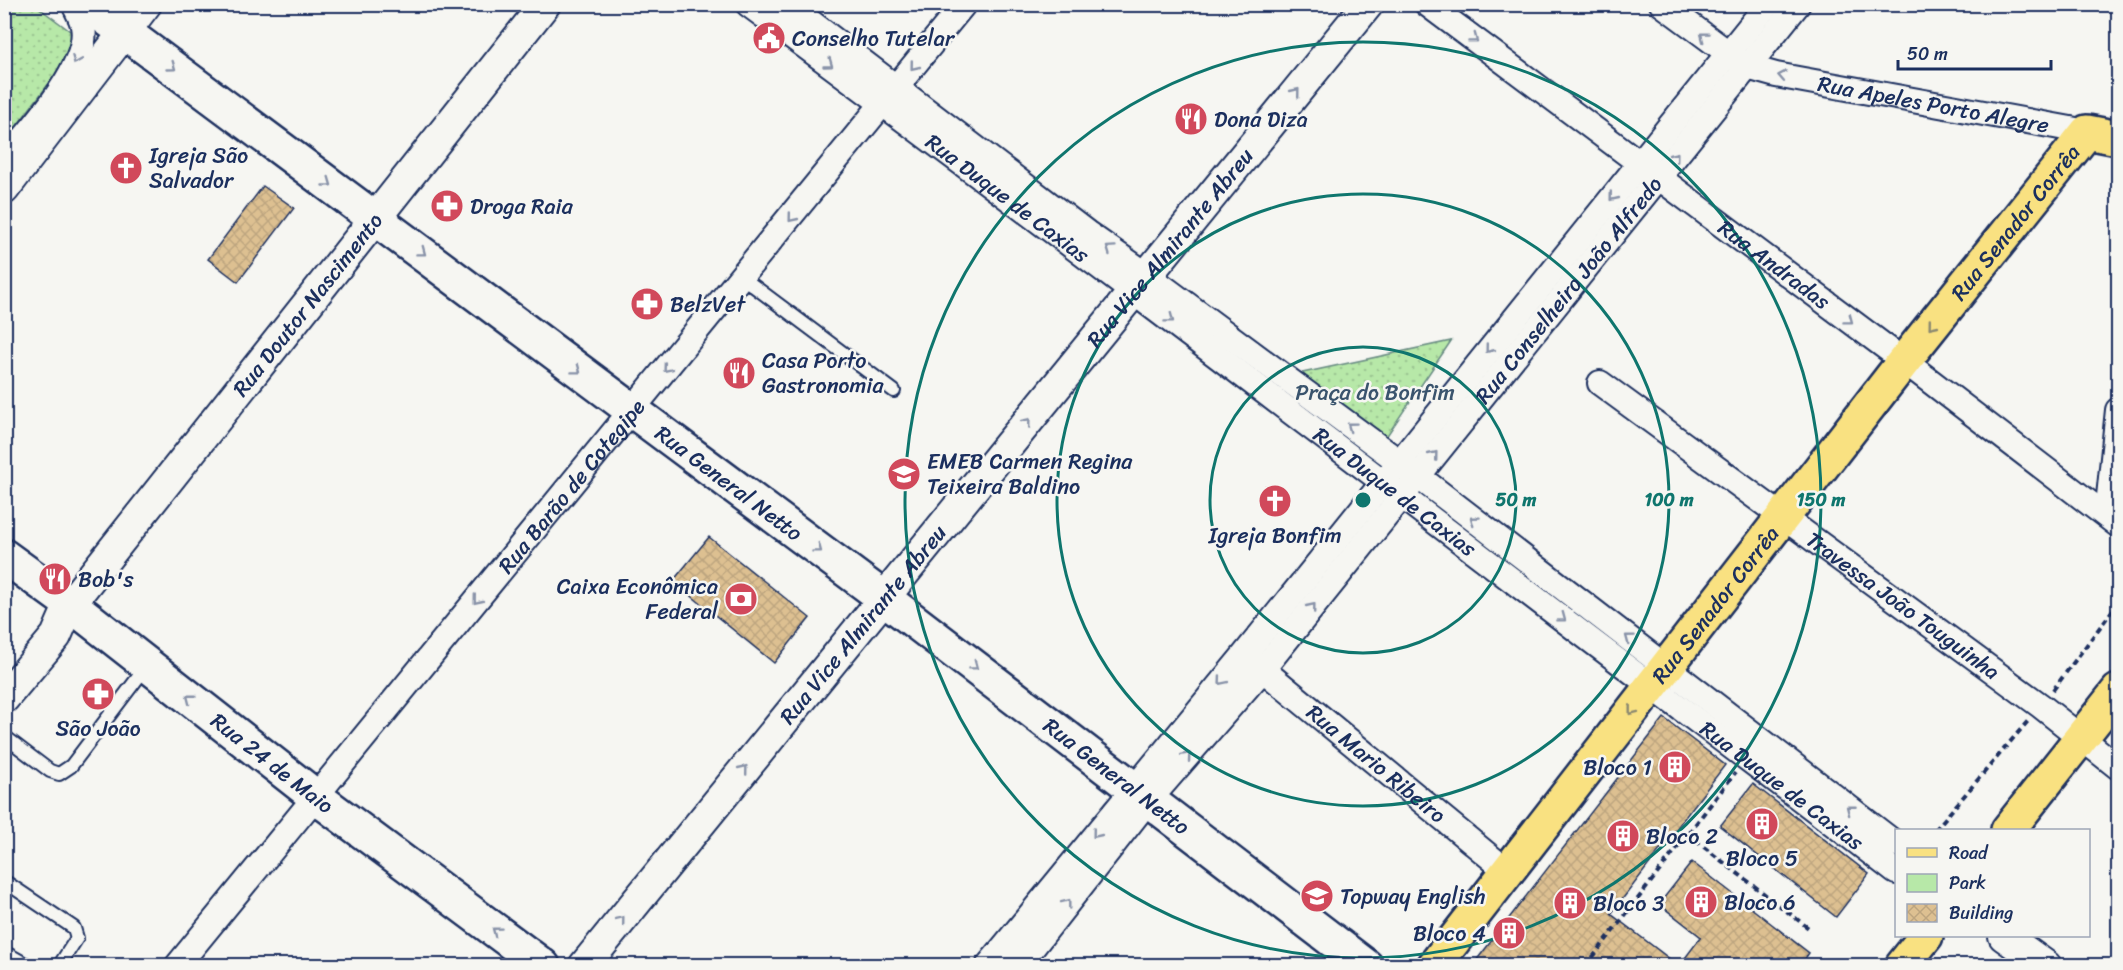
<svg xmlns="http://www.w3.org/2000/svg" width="2123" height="970" font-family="Sriracha,sans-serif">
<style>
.green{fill:url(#green-dots);stroke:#698c83;stroke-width:1.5}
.building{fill:url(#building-cross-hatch);stroke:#1b2f5e;stroke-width:1.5}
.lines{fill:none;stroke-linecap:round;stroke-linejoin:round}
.service-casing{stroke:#1b2f5e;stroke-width:16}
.minor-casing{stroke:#1b2f5e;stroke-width:28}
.tertiary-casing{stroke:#1b2f5e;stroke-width:34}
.secondary-casing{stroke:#1b2f5e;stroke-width:38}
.primary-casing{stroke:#1b2f5e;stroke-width:38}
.path{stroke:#1b2f5e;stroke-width:4;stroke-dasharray:6 4.5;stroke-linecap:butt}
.service{stroke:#f6f6f2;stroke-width:12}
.minor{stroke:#f6f6f2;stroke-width:24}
.tertiary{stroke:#f6f6f2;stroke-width:30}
.secondary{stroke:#f6f6f2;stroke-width:33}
.primary{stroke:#f9e181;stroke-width:33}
.oneway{stroke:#8892a8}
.oneway2{stroke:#8a8870}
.ring{fill:none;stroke:#0f766e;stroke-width:3}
.labels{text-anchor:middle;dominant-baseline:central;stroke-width:5;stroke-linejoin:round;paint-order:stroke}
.poi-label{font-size:22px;fill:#1b2f5e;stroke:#f6f6f2;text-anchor:start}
.street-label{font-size:22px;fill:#1b2f5e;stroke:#f6f6f2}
.park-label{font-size:22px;fill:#3a546d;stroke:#f6f6f2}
.centre{fill:#0f766e;stroke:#f6f6f2;stroke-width:3}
.ring-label{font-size:18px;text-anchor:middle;font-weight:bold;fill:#0f766e;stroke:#f6f6f2;stroke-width:5;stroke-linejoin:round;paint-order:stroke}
</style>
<defs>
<pattern id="green-dots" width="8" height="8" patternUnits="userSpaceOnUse" patternTransform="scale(1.5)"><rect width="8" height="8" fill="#b7e8a8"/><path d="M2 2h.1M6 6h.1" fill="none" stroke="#9dc793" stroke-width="1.8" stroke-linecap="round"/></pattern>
<pattern id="building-cross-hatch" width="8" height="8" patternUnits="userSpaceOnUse" patternTransform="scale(1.5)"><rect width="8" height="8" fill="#ddc091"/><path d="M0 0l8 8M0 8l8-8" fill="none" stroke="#bda57f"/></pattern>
</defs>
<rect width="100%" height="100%" fill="#f6f6f2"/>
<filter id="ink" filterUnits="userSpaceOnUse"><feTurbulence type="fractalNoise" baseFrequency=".0167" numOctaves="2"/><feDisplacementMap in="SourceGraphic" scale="12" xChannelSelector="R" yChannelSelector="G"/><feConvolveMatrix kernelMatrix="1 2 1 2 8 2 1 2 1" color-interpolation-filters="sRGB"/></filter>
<g filter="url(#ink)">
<path class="green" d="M5 5H35L82 40 5 141Z
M1451 341 1382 443 1298 374Z"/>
<path class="building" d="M263 186 294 208 238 282 208 259Z
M709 537 810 618 774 663 673 581Z
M1664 718 1725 765 1611 914 1679 966H1472Z
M1753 784 1869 874 1836 917 1720 826Z
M1692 862 1809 953 1800 966H1679L1701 937 1659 904Z"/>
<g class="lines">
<g class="service-casing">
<path id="service" d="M743 278 894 391
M4 736 50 771 59 774 71 766 146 667
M4 881 74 928 77 938 59 966
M4 952 29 966"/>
</g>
<g class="minor-casing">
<g id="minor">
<path id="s1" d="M748 4C1012 199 1273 398 1534 597 1654 689 1776 779 1896 872"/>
<path d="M787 4 1087 233 1147 275 1398 461 1896 844"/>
<path id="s2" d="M1427 4 1904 361 2118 525"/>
<path id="s3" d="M1662 4 1747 67 1776 75 2087 132"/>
<path d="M4 162C28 133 91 65 83 26 82 19 77 11 74 4"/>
<path id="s4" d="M1600 383 2041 706 2118 767"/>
<path d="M2107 516 2118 410"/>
<path id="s5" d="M1250 659 1507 871"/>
<path id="s6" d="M177 966C440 646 703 326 964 4"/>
<path d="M988 966 1245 654 1768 4"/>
<path id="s7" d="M1018 966 1142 808 1263 669 1798 4"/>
</g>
</g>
<g class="tertiary-casing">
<g id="tertiary">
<path d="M4 189 146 4"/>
<path id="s8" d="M4 698 56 636 70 604 545 4"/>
<path d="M2004 936 2046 966"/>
<path id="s9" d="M584 966 1368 4"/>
</g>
</g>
<g class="secondary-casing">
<g id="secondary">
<path id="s10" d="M87 4 884 598 1366 966"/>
<path id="s11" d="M4 556 70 604 316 797 543 966"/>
</g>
</g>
<g class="primary-casing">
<g id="primary">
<path d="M2008 830 2118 691"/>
<path id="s12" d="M1434 966 1904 361 2087 132 2118 138"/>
<path d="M1902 966 1926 936"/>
</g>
</g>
<path class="path" d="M2053 690 2118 603
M1935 830 2028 721
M1687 834 1811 930
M1586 966 1735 773"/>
<use href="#service" class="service"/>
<use href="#minor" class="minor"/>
<use href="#tertiary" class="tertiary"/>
<use href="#secondary" class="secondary"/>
<use href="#primary" class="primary"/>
</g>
<defs><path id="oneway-chevron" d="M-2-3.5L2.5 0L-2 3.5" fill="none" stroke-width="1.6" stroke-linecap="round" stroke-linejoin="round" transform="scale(1.5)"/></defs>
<g class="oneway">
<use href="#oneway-chevron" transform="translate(1704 36) rotate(-143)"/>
<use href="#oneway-chevron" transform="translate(1474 39) rotate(37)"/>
<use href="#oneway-chevron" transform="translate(76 60) rotate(112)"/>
<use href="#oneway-chevron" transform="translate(829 64) rotate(36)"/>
<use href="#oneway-chevron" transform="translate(914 66) rotate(129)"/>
<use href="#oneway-chevron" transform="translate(172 67) rotate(36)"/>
<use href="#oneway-chevron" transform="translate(1782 76) rotate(-169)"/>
<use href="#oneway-chevron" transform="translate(1296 92) rotate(-51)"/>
<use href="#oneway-chevron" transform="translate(1675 156) rotate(-51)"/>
<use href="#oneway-chevron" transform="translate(328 183) rotate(36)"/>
<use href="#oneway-chevron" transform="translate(1613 197) rotate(129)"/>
<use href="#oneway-chevron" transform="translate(792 218) rotate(129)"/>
<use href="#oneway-chevron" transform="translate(1110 249) rotate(-145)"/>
<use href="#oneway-chevron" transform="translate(422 252) rotate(37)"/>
<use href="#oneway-chevron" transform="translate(1170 319) rotate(37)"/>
<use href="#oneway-chevron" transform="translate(1849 320) rotate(37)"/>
<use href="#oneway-chevron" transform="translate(1489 349) rotate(129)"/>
<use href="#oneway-chevron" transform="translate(667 368) rotate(130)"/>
<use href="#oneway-chevron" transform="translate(577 370) rotate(37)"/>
<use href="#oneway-chevron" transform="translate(1027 422) rotate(-51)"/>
<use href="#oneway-chevron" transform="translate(1351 426) rotate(-143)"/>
<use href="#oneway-chevron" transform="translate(1434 455) rotate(-51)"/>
<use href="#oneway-chevron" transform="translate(1474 520) rotate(-143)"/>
<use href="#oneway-chevron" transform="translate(818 549) rotate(37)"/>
<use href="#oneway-chevron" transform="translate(477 600) rotate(129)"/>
<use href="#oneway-chevron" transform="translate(1312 607) rotate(-51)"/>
<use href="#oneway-chevron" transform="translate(1562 618) rotate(37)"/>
<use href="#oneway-chevron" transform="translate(1629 638) rotate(-143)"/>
<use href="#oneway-chevron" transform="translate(974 666) rotate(37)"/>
<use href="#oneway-chevron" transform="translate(1222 681) rotate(130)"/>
<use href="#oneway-chevron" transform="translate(190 698) rotate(-142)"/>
<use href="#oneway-chevron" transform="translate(1187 756) rotate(-49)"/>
<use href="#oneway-chevron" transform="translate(744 769) rotate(-51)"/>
<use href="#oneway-chevron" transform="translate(1850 809) rotate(-142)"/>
<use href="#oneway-chevron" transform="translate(1096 834) rotate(129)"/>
<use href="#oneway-chevron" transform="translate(1067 903) rotate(-52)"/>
<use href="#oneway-chevron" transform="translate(621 920) rotate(-51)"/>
<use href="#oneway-chevron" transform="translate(496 931) rotate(-143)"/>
</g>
<g class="oneway2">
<use href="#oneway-chevron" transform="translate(1932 325) rotate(129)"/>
<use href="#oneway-chevron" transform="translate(1632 711) rotate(128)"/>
</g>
</g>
<g class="ring">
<circle cx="1363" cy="500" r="153"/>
<circle cx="1363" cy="500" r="306"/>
<circle cx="1363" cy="500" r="458"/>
</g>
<defs>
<g id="civic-disc" transform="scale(1.725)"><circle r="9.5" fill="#d1495b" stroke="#f6f6f2"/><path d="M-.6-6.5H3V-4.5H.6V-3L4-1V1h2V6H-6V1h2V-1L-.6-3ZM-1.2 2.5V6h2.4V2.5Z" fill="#fff"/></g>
<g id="restaurant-disc" transform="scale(1.725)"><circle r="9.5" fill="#d1495b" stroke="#f6f6f2"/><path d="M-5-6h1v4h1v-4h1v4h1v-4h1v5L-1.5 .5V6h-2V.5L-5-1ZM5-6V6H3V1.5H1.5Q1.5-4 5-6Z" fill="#fff"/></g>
<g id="church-disc" transform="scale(1.725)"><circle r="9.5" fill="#d1495b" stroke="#f6f6f2"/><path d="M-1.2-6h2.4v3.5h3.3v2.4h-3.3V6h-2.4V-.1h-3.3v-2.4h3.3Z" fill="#fff"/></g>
<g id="pharmacy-disc" transform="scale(1.725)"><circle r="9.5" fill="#d1495b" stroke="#f6f6f2"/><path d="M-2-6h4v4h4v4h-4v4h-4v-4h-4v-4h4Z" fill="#fff"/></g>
<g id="university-disc" transform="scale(1.725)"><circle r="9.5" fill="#d1495b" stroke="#f6f6f2"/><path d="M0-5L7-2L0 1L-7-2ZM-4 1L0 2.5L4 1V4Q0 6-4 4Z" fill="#fff"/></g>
<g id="bank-disc" transform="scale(1.725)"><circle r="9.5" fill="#d1495b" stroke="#f6f6f2"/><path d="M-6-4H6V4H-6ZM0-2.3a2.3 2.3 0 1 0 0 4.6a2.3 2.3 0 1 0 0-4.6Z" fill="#fff"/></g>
<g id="building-disc" transform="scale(1.725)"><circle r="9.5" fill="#d1495b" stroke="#f6f6f2"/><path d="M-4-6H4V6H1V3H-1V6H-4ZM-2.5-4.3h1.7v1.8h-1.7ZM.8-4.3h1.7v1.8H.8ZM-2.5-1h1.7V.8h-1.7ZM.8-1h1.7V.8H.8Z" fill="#fff"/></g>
</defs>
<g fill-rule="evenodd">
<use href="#civic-disc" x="769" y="38"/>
<use href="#restaurant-disc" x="1191" y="119"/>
<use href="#church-disc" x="126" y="168"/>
<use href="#pharmacy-disc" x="447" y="206"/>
<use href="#pharmacy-disc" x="647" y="304"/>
<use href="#restaurant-disc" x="739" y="373"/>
<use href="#university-disc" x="904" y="474"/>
<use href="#church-disc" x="1275" y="501"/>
<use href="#restaurant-disc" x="55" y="579"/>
<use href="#bank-disc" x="741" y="599"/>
<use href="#pharmacy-disc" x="98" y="694"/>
<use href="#building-disc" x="1675" y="767"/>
<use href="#building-disc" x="1762" y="824"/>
<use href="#building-disc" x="1623" y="836"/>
<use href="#university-disc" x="1317" y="896"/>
<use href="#building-disc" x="1701" y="902"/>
<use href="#building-disc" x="1570" y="903"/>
<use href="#building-disc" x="1509" y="933"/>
</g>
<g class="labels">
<g class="poi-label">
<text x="792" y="38">Conselho Tutelar</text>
<text x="1214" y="119">Dona Diza</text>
<text x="149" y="155">Igreja São<tspan x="149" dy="25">Salvador</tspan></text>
<text x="470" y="206">Droga Raia</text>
<text x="670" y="304">BelzVet</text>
<text x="762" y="360">Casa Porto<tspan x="762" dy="25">Gastronomia</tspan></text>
<text x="927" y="461">EMEB Carmen Regina<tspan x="927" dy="25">Teixeira Baldino</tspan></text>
<text x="1275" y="535" text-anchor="middle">Igreja Bonfim</text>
<text x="78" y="579">Bob's</text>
<text x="718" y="586" text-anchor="end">Caixa Econômica<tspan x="718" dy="25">Federal</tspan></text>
<text x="98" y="728" text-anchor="middle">São João</text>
<text x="1652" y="767" text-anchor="end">Bloco 1</text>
<text x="1646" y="836">Bloco 2</text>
<text x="1762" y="858" text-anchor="middle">Bloco 5</text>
<text x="1340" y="896">Topway English</text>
<text x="1724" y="902">Bloco 6</text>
<text x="1593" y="903">Bloco 3</text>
<text x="1486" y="933" text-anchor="end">Bloco 4</text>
</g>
<g class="street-label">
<text stroke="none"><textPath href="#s3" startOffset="296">Rua Apeles Porto Alegre</textPath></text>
<text stroke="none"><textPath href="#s1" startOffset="324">Rua Duque de Caxias</textPath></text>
<text stroke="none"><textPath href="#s12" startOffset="944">Rua Senador Corrêa</textPath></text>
<text stroke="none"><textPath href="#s9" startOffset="927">Rua Vice Almirante Abreu</textPath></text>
<text stroke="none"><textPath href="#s2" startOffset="434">Rua Andradas</textPath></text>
<text stroke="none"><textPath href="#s7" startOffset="872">Rua Conselheiro João Alfredo</textPath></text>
<text stroke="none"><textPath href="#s8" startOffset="498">Rua Doutor Nascimento</textPath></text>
<text stroke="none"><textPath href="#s10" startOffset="801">Rua General Netto</textPath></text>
<text stroke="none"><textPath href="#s6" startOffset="621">Rua Barão de Cotegipe</textPath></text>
<text stroke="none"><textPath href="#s1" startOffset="810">Rua Duque de Caxias</textPath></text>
<text stroke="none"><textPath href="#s12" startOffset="458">Rua Senador Corrêa</textPath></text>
<text stroke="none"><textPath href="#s4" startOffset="376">Travessa João Touguinha</textPath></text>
<text stroke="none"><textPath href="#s9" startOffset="441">Rua Vice Almirante Abreu</textPath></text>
<text stroke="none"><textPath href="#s11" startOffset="339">Rua 24 de Maio</textPath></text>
<text stroke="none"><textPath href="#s5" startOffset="164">Rua Mario Ribeiro</textPath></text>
<text stroke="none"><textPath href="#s10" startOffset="1287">Rua General Netto</textPath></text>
<text stroke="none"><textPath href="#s1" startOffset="1296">Rua Duque de Caxias</textPath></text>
</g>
<g class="park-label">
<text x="1375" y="392">Praça do Bonfim</text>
</g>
</g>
<circle cx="1363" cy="500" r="9" class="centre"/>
<g class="ring-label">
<text x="1516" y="506">50 m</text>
<text x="1669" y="506">100 m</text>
<text x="1821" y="506">150 m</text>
</g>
<rect width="2123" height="970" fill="none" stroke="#f6f6f2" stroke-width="24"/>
<rect x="12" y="12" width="2099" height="946" fill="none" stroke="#1b2f5e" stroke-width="2" filter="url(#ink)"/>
<rect x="1895" y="829" width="195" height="108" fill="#f6f6f2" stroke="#9ea6b7" stroke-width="1.5"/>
<rect x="1907" y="848" width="30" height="9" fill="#f9e181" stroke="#9ea6b7" stroke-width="1.5"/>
<text x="1949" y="859" font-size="18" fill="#1b2f5e">Road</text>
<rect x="1907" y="874" width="30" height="18" fill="#b7e8a8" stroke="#9ea6b7" stroke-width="1.5"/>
<text x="1949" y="889" font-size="18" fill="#1b2f5e">Park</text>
<rect x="1907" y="904" width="30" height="18" fill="url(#building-cross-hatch)" stroke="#9ea6b7" stroke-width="1.5"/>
<text x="1949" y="919" font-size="18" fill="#1b2f5e">Building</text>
<path d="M1898 60v9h153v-9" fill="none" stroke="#1b2f5e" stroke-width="3"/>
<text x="1907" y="60" font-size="18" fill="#1b2f5e" stroke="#f6f6f2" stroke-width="4.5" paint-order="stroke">50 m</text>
</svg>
